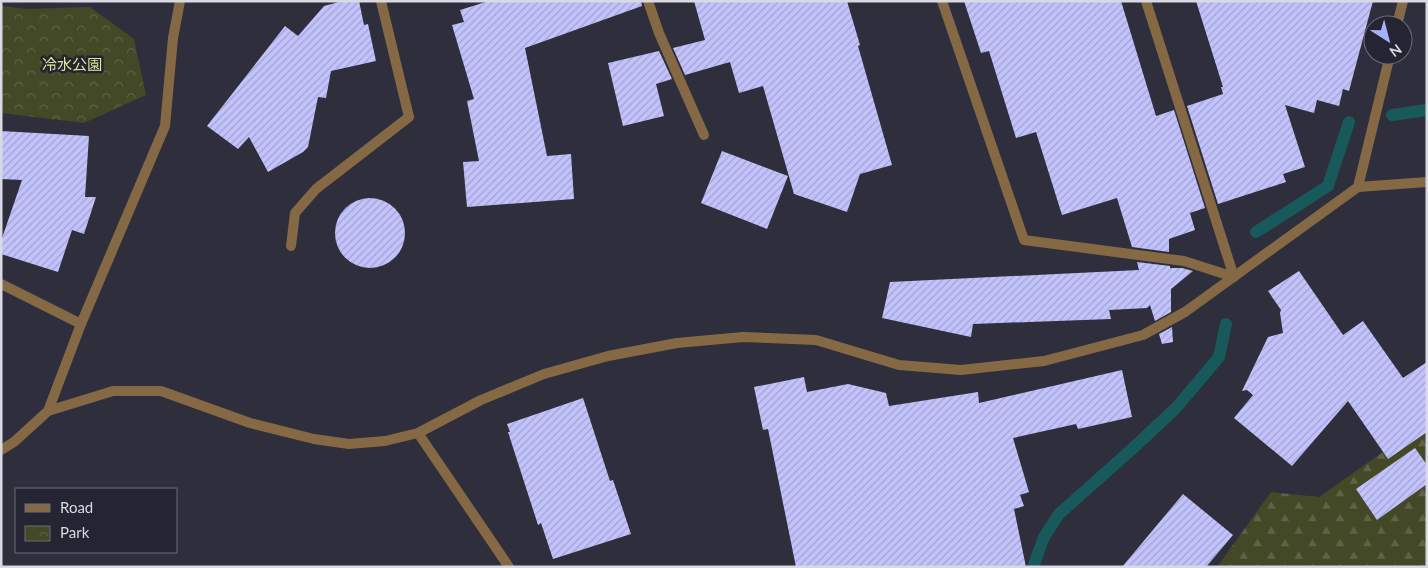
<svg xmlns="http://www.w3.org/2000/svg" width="1428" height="568" font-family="Lato,'Noto Sans JP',sans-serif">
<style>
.forest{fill:url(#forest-firs)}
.park{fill:url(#park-crowns)}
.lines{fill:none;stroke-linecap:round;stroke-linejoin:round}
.stream{stroke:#18595c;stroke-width:12}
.building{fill:url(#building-hatch)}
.minor{stroke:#856945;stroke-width:10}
.tertiary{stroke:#856945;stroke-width:10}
.labels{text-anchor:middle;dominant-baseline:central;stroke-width:5;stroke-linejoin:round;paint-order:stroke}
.park-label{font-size:15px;fill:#dee993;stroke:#242433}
</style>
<defs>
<pattern id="forest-firs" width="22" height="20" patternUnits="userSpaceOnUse" patternTransform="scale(1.25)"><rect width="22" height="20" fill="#434827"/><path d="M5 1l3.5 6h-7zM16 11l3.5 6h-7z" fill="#5e6246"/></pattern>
<pattern id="park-crowns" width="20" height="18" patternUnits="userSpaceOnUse" patternTransform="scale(1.25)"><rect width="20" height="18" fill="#434827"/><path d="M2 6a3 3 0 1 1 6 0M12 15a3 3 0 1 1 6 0" fill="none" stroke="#5e6246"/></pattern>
<pattern id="building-hatch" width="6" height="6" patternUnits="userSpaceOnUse" patternTransform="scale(1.25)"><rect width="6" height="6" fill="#c2c3fc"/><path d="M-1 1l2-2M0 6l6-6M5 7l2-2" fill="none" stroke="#a2a2ce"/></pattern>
</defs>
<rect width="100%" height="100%" fill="#2e2e3d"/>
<path class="forest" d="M1427 421V567H1217L1271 492 1319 497Z"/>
<path class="park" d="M1 6 27 9 90 7 134 39 146 95 84 123 1 113Z"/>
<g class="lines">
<path class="stream" d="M1392 115 1427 110
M1256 232 1328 186 1349 122
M1033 567 1044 537 1059 514 1131 450 1176 408 1219 357 1226 324"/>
</g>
<path class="building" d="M343 1H359L364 25 368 24 376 61 331 71 326 98 318 97 308 147 303 152 268 172 249 137 238 149 207 126 285 26 298 36 324 6Z
M489 1H641L642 6 525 48 547 156 571 154 574 199 467 207 463 162 479 161 467 101 474 99 452 25 464 22 460 10Z
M694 1H847L860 45 858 46 892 165 860 174 847 212 794 194 763 86 739 93 730 62 685 75 673 48 705 40Z
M964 1H1121L1156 116 1174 110 1205 208 1190 213 1195 230 1169 239V252L1132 247 1117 198 1062 215 1036 132 1016 138 989 51 981 53Z
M1196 1H1373L1349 91 1343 89 1339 106 1317 100 1314 113 1285 105 1305 167 1283 174 1286 182 1218 204 1187 106 1223 94 1221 87H1223Z
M659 51 672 79 656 84 664 116 623 126 608 63Z
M1 131 89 136 85 197H96L84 234 72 230 58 272 1 254V241L22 180 1 179Z
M722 151 788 176 767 229 701 203Z
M335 233a35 35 0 1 1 70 0a35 35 0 1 1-70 0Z
M1137 262 1170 266V268H1182L1193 271 1171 289V312L1155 321 1150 305 1147 308 1109 310 1111 319 973 324 971 337 882 318 890 282 1139 270Z
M1299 271 1343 335 1363 321 1403 378 1427 362V432L1388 459 1348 401 1292 466 1234 418 1253 395 1247 390 1242 391 1268 337 1283 333 1280 313 1281 310 1268 291Z
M1172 327 1173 342 1162 344 1159 334Z
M1122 370 1132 417 1078 429 1076 424 1013 438 1029 492 1020 495 1024 506 1014 509 1026 567H796L768 429 763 430 754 387 804 377 807 392 848 384 886 393 889 406 978 392 979 403Z
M583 398 610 481 613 480 631 534 553 559 541 523 538 525 508 432H510L507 424Z
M1415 448 1427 465V484L1377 520 1356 489Z
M1183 494 1233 535 1206 567H1122Z"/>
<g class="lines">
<path class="minor" d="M648 1 659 33 704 135
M942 1 1024 240 1184 261 1234 277
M1146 1 1234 277
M1397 25 1403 1
M1358 187 1390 55
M291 246 295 213 316 189 409 117 381 1
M1 284 81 324
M418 433 509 567"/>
<path class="tertiary" d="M48 411 81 324 165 126 173 38 180 1
M1 450 14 442 48 411 113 391H161L250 423 314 439 349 444 385 441 418 433 481 400 544 374 608 356 677 343 743 337 816 340 899 365 961 370 1044 361 1143 335 1185 312 1358 187 1427 182"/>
</g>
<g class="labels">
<g class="park-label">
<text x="72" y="64">冷水公園</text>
</g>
</g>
<rect width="1428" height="568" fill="none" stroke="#d9d9e3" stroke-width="5"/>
<rect x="15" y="488" width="162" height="65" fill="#242433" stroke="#6c6c79"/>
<rect x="25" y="504" width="25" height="8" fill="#856945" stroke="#6c6c79"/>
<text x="60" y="513" font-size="15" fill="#d9d9e3">Road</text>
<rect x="25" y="526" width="25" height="15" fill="url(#park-crowns)" stroke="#6c6c79"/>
<text x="60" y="538" font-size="15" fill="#d9d9e3">Park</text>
<g transform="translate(1388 40) rotate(144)"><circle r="24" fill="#242433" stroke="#6c6c79"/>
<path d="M0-4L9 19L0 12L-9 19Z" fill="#a4b2fc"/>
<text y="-8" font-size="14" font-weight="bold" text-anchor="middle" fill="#d9d9e3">N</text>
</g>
</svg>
